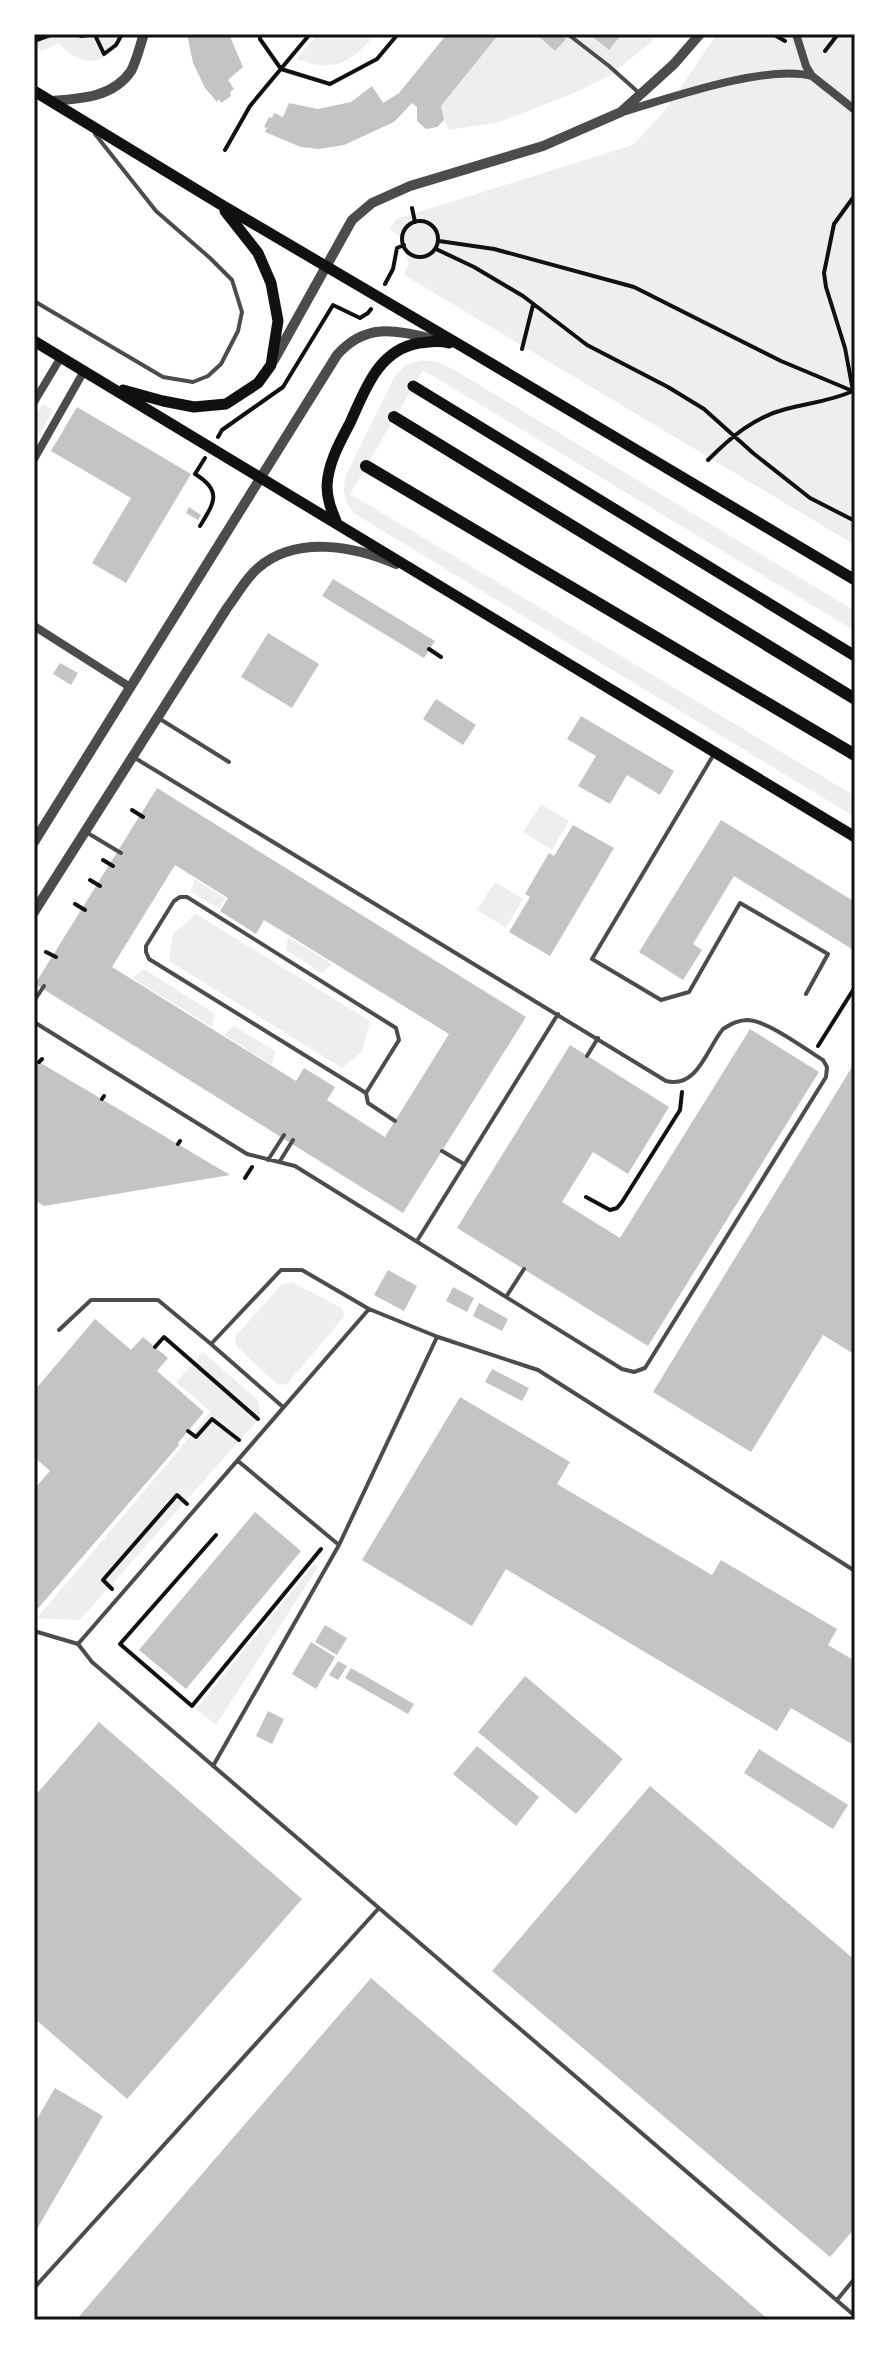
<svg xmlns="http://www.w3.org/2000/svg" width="889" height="2354" font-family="'DejaVu Sans',sans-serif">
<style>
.green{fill:#eee}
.building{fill:#c4c4c4;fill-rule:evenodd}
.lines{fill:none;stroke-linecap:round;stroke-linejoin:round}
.path{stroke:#111;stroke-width:4}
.service{stroke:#4c4c4c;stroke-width:4}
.minor{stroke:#4c4c4c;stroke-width:8}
.tertiary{stroke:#4c4c4c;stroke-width:10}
.secondary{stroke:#111;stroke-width:11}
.primary{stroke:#111;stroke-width:12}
.neatline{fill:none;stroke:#111;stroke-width:3}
</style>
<rect width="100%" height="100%" fill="#fff"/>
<path class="green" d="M34 34H119C111 69 79 67 59 43L42 51 34 46Z
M318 34H376C349 64 335 73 296 59Z
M499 34H536L555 51 570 34H589L609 50 622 34H656L650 43 609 76 577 92 499 122 449 130 444 120 441 106Z
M717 34H855V545L404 275 409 263 399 236 390 229 396 219 633 145 663 113Z
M421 360 437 362 451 368 855 611V631L423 370 350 494 855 796V817L355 514C343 501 342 492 346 475L395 376 406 365Z
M42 404 54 410 34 443V418Z
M541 804 569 821 552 850 523 832Z
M194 879 225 898 219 909 191 892Z
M495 882 523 899 506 928 477 910Z
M196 914 370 1021 362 1052 342 1068 169 961 173 934Z
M288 937 332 964 322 973 286 950Z
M144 969 215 1014 212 1027 132 978Z
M234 1026 275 1051 272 1065 224 1035Z
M292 1282 343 1309 344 1317 287 1384 278 1385 236 1346 235 1337 282 1284Z
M203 1352 257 1399C262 1409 260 1414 255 1423L80 1620 37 1618 211 1412 176 1382Z
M314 1564 318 1567 216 1725 196 1709Z"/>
<path class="building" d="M187 34H229L243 67 228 80 234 89 230 92 231 96 221 103 219 99 217 102 205 88 193 63Z
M447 34H499L441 106 444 120 437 127 426 129 417 121V107L412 103 394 122 344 145 319 149 301 147 265 132 267 128 264 127 269 117 272 118 274 113 283 117 289 103 318 109 351 102 372 86 383 103 399 93Z
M536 34H560L566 39 555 51Z
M589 34H622L609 50Z
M77 407 191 474 126 583 92 563 131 498 51 451Z
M189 507 201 515 198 520 186 513Z
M333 579 435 641 424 658 322 596Z
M268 633 319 664 292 708 241 677Z
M60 663 78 673 71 685 53 674Z
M436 699 476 725 463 745 423 719Z
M581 716 674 771 660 795 627 775 610 804 578 786 596 756 567 739Z
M157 788 526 1017 403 1213 35 984ZM175 865 228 898 220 911 256 934 264 920 449 1034 385 1137 327 1100 335 1087 304 1068 296 1081 112 967Z
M721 820 855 902V951L734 876 693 944 702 950 683 980 639 952Z
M573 825 614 848 550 956 509 932 530 897 525 894 549 853 554 856Z
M750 1029 819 1072 648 1346 457 1228 570 1045 669 1107 628 1174 593 1152 562 1202 620 1238Z
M34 1059 230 1175 44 1206 34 1200Z
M855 1062V1347L852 1353 823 1335 751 1452 653 1392Z
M388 1270 417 1286 404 1311 374 1295Z
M453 1287 474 1298 467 1312 446 1301Z
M479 1303 508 1319 502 1331 473 1316Z
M95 1319 131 1350 143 1337 168 1358 157 1371 204 1412 178 1443 179 1445 34 1613V1489L50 1471 34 1457V1391Z
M492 1369 529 1388 522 1401 485 1382Z
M460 1397 570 1462 557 1484 712 1575 721 1560 837 1629 828 1645 855 1661V1746L791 1708 777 1731 506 1569 472 1626 362 1560Z
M255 1512 301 1551 186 1689 139 1650Z
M325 1625 347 1638 337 1655 315 1642Z
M311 1642 335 1657 316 1689 292 1674Z
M338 1661 347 1666 338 1680 329 1675Z
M351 1668 414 1704 408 1714 345 1678Z
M525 1676 623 1759 576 1814 478 1732Z
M268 1711 284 1719 272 1744 256 1736Z
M99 1722 302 1899 127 2099 34 2018V1797Z
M477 1746 539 1797 516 1826 453 1774Z
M759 1749 848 1805 833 1829 744 1773Z
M650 1786 855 1960V2228L830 2257 492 1971Z
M371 1978 769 2320H76Z
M55 2088 103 2116 34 2234V2124Z"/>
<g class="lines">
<path class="path" d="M78 34 81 36 96 34
M260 34V39L281 69 330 84 377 59 398 34
M773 34 785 41
M95 35 104 54 116 45 122 34
M34 41 53 34
M825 51 838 34
M225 150 250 106 310 34
M412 208 415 222
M402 239a18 18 0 1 1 36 0a18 18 0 1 1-36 0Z
M439 241 494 249 634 287 781 361 855 392
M436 249 474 267 523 296 587 345 668 387 704 409 753 453 810 498 855 521
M385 284 393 269 397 248 404 245
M522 349 533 305
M853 391 845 348 826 287 824 273 834 224 855 195
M218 437 222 430 283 387 333 305 360 318 368 313 371 309
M708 460C731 437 754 417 786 409 809 403 831 401 853 391
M200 526C214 503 223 491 195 474L205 458
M429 649 441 657
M132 810 143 817
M103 860 113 866
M90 880 100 886
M75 904 85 910
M46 952 56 957
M818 1046 855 987
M39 1062 42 1059
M102 1099 104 1096
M178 1144 180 1141
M245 1178 252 1167
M586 1197 610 1210 617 1208 622 1202 680 1110 682 1092
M155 1347 164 1337 258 1419
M188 1431 196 1437 212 1419 239 1440
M216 1535 120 1644 192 1706 321 1549
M112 1589 103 1580 177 1495 187 1504"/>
<path class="service" d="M569 35 609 66 638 92
M34 301 163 377 193 382 208 376 221 364 238 331 242 312 232 280 210 258 156 211 95 134
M160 719 229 762
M714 754 592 959 661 1000 689 992 740 903 828 954 806 994
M86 832 121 853
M180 897H187L396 1028 399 1040 366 1093 149 959 146 952V946L174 901Z
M34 1001 44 986
M34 1022 247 1154 295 1166 622 1369 634 1372 645 1368 826 1077 827 1067 823 1060C805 1049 768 1021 748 1020 738 1020 731 1024 723 1029 707 1048 698 1089 666 1081L135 758
M587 1056 598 1038
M366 1093 368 1103 395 1121
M442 1151 464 1164
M268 1160 284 1135
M280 1161 293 1140
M417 1241 558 1014
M506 1297 524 1269
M59 1330 91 1300H158L211 1344
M283 1407 211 1344 281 1270H302L369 1309 438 1337 538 1370 855 1571
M339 1545 437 1337
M34 1631 78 1644 369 1309
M78 1644 92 1662 855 2316
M213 1766 339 1545 238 1461
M34 2288 379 1908
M837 2300 855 2278"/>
<path class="minor" d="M796 34 806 66 812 76 855 110
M622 112C670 98 765 64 812 76
M34 402 61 357
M34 459 84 371
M34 626 130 687"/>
<path class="tertiary" d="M50 101C79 99 113 98 131 71 137 60 140 45 144 34
M274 360 352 220 372 203 410 186 543 146 621 112 674 64 700 34
M34 842 337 355C367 321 398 331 437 340
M34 912 227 608C237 595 245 579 258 568 296 535 354 546 396 564"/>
<path class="secondary" d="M34 91 220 204 465 348 855 580
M34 341 855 837
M413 386 855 656
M123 390 163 401 194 407 226 404 258 383 271 365 278 321 271 283 258 253 225 211
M336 521C331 509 327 499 327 486 328 463 340 442 350 423 365 390 378 350 419 343 431 342 438 340 449 343"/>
<path class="primary" d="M394 417 855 699
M366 466 855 755"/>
</g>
<rect width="889" height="2354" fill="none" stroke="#ffffff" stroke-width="72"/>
<rect x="36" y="36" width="817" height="2282" class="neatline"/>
</svg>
